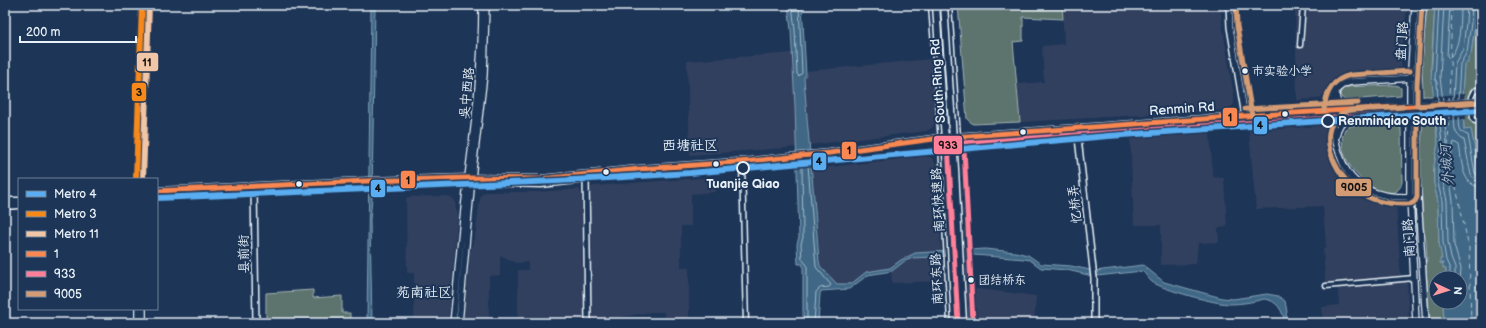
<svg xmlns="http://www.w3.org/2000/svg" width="1486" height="328" font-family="'Balsamiq Sans','LXGW WenKai TC',sans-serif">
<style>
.built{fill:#32415f}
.green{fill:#5c736e;stroke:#a2b2b3}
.water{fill:#3f6886;stroke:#839fb4}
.pier{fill:#1d3557}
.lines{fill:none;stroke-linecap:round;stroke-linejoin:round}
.shore{stroke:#a4baca;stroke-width:1}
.ferry{stroke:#adc1d0;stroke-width:1;stroke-dasharray:5 4;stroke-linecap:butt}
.minor-casing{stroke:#e8f1f8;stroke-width:7}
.tertiary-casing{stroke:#e8f1f8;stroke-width:8}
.secondary-casing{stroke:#e8f1f8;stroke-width:8}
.primary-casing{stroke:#e8f1f8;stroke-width:9}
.minor{stroke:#1d3557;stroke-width:4}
.tertiary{stroke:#1d3557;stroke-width:5}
.secondary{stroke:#1d3557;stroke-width:5.5}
.primary{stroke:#1d3557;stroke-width:6}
.primary-bridge-casing{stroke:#e8f1f8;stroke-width:9;stroke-linecap:butt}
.trunk-bridge-casing{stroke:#e8f1f8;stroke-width:9;stroke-linecap:butt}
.primary-bridge{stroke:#1d3557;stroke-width:6}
.trunk-bridge{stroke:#1d3557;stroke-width:6}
.bus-1-casing{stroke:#1d3557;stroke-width:8}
.bus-2-casing{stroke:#1d3557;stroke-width:8}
.bus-3-casing{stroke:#1d3557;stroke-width:8}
.bus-1{stroke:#f88751;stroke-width:5}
.bus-2{stroke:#ff8098;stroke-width:5}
.bus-3{stroke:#d39c74;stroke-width:5}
.metro-1-casing{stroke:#1d3557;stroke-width:9}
.metro-2-casing{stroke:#1d3557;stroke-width:9}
.metro-3-casing{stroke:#1d3557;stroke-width:9}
.metro-1{stroke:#5aadf0;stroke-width:6}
.metro-2{stroke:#f7891a;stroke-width:6}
.metro-3{stroke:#f1c6a6;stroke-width:6}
.bus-dot{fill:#e8f1f8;stroke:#1d3557;stroke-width:1.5}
.stop-dot{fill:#1d3557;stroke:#e8f1f8;stroke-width:2}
.labels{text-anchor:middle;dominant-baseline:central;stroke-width:4;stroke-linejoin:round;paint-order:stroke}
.bus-label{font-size:12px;fill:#e8f1f8;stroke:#1d3557;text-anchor:start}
.street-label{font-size:13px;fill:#e8f1f8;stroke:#1d3557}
.stop-label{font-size:13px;font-weight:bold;fill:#e8f1f8;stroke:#1d3557;text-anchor:start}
.neighbourhood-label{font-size:14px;fill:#e8f1f8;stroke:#1d3557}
.water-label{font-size:14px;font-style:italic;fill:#adc1d0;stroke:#1d3557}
.line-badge{stroke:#1d3557;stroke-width:1.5}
.pale-badge-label{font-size:11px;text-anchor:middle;font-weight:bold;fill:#111}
</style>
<rect width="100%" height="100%" fill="#1d3557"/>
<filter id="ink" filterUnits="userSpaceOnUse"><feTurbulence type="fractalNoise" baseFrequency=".025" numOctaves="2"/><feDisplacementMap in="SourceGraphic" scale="8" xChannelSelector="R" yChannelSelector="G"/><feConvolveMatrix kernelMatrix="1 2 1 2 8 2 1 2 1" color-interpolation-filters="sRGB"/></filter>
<g filter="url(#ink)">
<path class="built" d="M1062 5H1220L1222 24 1234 96V104L1228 110 1020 122 1016 84 1044 82 1042 46 1064 44Z
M1295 5H1407L1400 75 1343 77 1337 80 1329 91 1321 97 1315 99 1297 100Z
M792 53 797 147 690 155 687 61Z
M931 59 935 122 932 128 926 131 809 145 804 78 806 71Z
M1319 126 1327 127 1329 129 1337 165 1350 184 1361 193 1382 203 1396 202 1401 282H1407L1409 323H1299V320L1323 319 1322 307 1339 305 1338 288 1326 289 1323 248 1326 247 1323 206 1256 209 1249 131Z
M1210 132 1213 177 1224 178 1227 227 1218 228 1219 242 1198 243 1196 264 1161 265V225H1134L1130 135Z
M927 156 932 158 936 165 941 251 913 253 890 268 866 272 856 281 850 285 837 284 820 266 812 169Z
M715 177V192L691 194V226H681V267H689V323H665L664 312H651L591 322 590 228 591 222V188L593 186Z
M579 189 581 194 584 322 575 323H518V270H528V262L516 263 500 255V275L489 276V323H463L470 253 476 231 480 198 482 193 487 192H537Z
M444 196 451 197 455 201 456 211 458 212 448 323H414V273H407L406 199 407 197Z
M942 257 943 281 892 283 891 272 910 259Z
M975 289 988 290 1036 296 1034 323H974Z"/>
<path class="green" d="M958 5H1062L1063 19 1023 17V41L1013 42 1020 122 973 124 967 119Z
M1427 5H1435L1431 68 1434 96H1423L1422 62Z
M1476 5H1481V182L1471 130H1464L1462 94 1464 63 1471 54 1475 24Z
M1393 85 1399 86 1401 88V96L1345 100 1342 98 1340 95 1341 90 1345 87Z
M1435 121 1438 143 1434 167V183L1438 202 1439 242 1442 255V259L1440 263H1443L1446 268V278H1436V302H1443L1444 323H1430L1426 269 1427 258 1426 241 1423 225 1421 182V145L1423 122Z
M1355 125H1394L1401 128 1402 182C1395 215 1328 166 1345 129L1351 126Z
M313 290V298L342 296V313H350V323H266V293Z"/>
<path class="water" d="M371 5H375L372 198 370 220 372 323H367Z
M788 5H802L806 74 804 78C808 139 815 200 819 261L820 266 837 284H851L866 272 890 268 901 260 915 253 985 249 1015 252 1028 255 1041 264 1071 266 1095 271 1143 265 1164 282 1222 298 1233 299 1267 294 1278 296 1285 301 1287 312 1286 314 1289 323H1285C1283 311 1277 300 1264 299 1253 302 1241 304 1230 304 1216 304 1164 290 1152 282 1148 279 1146 274 1142 271L1097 276 1088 275 1067 270 1041 268 1030 260 1024 259 974 255 913 258 905 261 892 271 868 275 849 289 821 291 820 294 818 323H803V264H798L797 244 799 237 795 106 791 30Z
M1435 5H1476L1475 24 1471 54 1468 57V63H1464L1462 94 1464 130 1471 129 1481 182V323H1444L1443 302H1460V278H1446V269L1443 268V263H1440V259H1442L1439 242 1438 202 1434 183V167L1438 143 1432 82H1431Z"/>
<path class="pier" d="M1464 94 1466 119 1433 121 1432 96Z"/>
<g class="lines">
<path class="shore" d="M792 5 795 30 797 74 799 76 802 73 799 5
M1450 5 1447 56 1449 58C1461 48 1461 20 1461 5
M1453 100 1455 63 1463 49 1466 23 1467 5
M1458 100 1460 64 1467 52 1471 23 1472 5
M1438 101 1437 82 1435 79 1439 5
M1443 101 1440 77 1444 5
M1459 114C1460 125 1457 132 1468 135L1475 173 1477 175 1481 176
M1444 115 1447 143 1443 168V182L1447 201 1448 242 1451 258 1455 268V278
M1454 115C1455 127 1453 134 1464 140L1471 175 1475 180 1481 181
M1439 116 1442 143 1438 167V183L1442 201 1443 242 1446 260 1450 269V278
M802 165 803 237 801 244 802 259 807 265V323
M808 165 816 267 831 285 829 287 820 288 816 292 814 323
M1460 283 1461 269 1454 245 1453 201 1449 175 1450 163 1454 142 1459 145C1462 160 1461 186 1481 187"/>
<path class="ferry" d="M1449 102 1452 5
M1449 114 1448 150 1469 248 1471 323"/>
<g class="minor-casing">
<path id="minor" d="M1300 45 1303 5
M1481 89 1474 91 1471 97 1473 119 1475 121H1481
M742 164 746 323
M1326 286 1414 278"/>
</g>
<g class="tertiary-casing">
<path id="tertiary" d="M1229 5 1230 27 1245 116
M1077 129 1094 278V323
M586 176 588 323
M254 188 256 323"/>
</g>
<g class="secondary-casing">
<path id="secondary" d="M1415 5 1410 85V197L1416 323
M1423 5 1417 85V184L1426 323
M1336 93C1336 102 1339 108 1348 110
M1331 111C1332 97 1335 85 1351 82L1413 78
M1332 118C1338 171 1354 199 1412 197
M1336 137C1337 129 1340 121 1349 118
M138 309V323
M143 309V323
M453 323C458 277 461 230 467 184 475 123 482 66 482 5
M459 323 472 178 484 75 486 5"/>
</g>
<g class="primary-casing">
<path id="primary" d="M932 5 942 143 951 323
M948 5 957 137 966 323
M138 179 142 5
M142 179 146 5
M157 191 367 181 468 178 541 179 640 169 752 161 830 153 941 138 1245 116 1349 111
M157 196 360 185 467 182 541 184 641 173 797 162 942 143 1121 129 1351 117
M5 201H19
M5 206 19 205"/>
</g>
<use href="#minor" class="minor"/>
<use href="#tertiary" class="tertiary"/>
<use href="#secondary" class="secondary"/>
<use href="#primary" class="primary"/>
<g class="primary-bridge-casing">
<path id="primary-bridge" d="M1349 111 1481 102
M1351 117 1481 109"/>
</g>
<g class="trunk-bridge-casing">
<path id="trunk-bridge" d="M936 5 947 170 955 323
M944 5 955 169 963 323"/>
</g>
<use href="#primary-bridge" class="primary-bridge"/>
<use href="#trunk-bridge" class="trunk-bridge"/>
<g class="bus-1-casing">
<path id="bus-1" d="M157 191 367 181 468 178 541 179 640 169 752 161 830 153 941 138 1245 116 1481 102"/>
</g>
<g class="bus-2-casing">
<path id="bus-2" d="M958 323 948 144 1245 123 1481 109
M973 323 964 149 974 148"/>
</g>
<g class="bus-3-casing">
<path id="bus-3" d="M1236 5 1237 26 1252 115
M1422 5 1417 85V106L1481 102
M1403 107C1391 108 1379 109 1366 109 1361 110 1353 109 1348 111 1310 125 1335 177 1359 192 1372 201 1387 204 1403 204 1409 204 1415 205 1417 197V120
M1245 109 1358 103
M1324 110C1326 92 1332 79 1351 75L1410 71"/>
</g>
<use href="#bus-1" class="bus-1"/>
<use href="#bus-2" class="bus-2"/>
<use href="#bus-3" class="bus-3"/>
<g class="metro-1-casing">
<path id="metro-1" d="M157 198 557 181 690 173 1108 136 1481 110"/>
</g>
<g class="metro-2-casing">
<path id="metro-2" d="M136 179 142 5"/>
</g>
<g class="metro-3-casing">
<path id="metro-3" d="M143 179 149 5"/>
</g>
<use href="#metro-1" class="metro-1"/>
<use href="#metro-2" class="metro-2"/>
<use href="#metro-3" class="metro-3"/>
</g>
</g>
<g class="bus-dot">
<circle cx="1245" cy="71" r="3.5"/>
<circle cx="1285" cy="114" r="3.5"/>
<circle cx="1023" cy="132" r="3.5"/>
<circle cx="716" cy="164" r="3.5"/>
<circle cx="606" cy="172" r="3.5"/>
<circle cx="299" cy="184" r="3.5"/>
<circle cx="971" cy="280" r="3.5"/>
</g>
<g class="stop-dot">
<circle cx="1328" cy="121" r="6"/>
<circle cx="743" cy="168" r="6"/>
</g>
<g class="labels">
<g class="bus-label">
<text x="1252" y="71">市实验小学</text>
<text x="978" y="280">团结桥东</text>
</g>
<g class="street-label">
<text transform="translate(1402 41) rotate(-86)">盘门路</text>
<text transform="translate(938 81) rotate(-94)">South Ring Rd</text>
<text transform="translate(467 93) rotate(-84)">吴中西路</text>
<text transform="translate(1182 109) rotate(-4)">Renmin Rd</text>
<text transform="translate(938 200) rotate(-93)">南环快速路</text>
<text transform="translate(1075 204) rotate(-97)">忆桥弄</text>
<text transform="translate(1409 238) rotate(-94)">南门路</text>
<text transform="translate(244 254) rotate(-91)">县前街</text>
<text transform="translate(937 279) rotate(-93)">南环东路</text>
</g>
<g class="stop-label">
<text x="1338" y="121">Renminqiao South</text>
<text x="743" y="184" text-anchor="middle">Tuanjie Qiao</text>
</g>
<g class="neighbourhood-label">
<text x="690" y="145">西塘社区</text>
<text x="424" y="292">苑南社区</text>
</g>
<g class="water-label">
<text transform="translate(1447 165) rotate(-95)">外城河</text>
</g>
</g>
<g class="line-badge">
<rect x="136" y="52" width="23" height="20" rx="4" fill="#f1c6a6"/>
<rect x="131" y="82" width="16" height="20" rx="4" fill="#f7891a"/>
<rect x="1222" y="107" width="16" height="20" rx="4" fill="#f88751"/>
<rect x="1253" y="116" width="15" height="19" rx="4" fill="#5aadf0"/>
<rect x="933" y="135" width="30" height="20" rx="4" fill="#ff8098"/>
<rect x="841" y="141" width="16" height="19" rx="4" fill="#f88751"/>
<rect x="812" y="152" width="15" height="19" rx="4" fill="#5aadf0"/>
<rect x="400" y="170" width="16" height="19" rx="4" fill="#f88751"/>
<rect x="1335" y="178" width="37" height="19" rx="4" fill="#d39c74"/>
<rect x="370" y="179" width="16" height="19" rx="4" fill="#5aadf0"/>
</g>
<g class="pale-badge-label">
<text x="147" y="66">11</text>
<text x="139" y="96">3</text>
<text x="1230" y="121">1</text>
<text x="1260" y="129">4</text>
<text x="948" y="149">933</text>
<text x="849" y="154">1</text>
<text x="819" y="165">4</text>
<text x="408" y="184">1</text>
<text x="1354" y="191">9005</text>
<text x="378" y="192">4</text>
</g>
<rect width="1486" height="328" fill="none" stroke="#1d3557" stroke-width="20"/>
<rect x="10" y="10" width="1466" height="308" fill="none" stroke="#e8f1f8" stroke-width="1.5" filter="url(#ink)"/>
<rect x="18" y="178" width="140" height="132" fill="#1d3557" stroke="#6e8097"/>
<rect x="26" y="191" width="20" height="6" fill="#5aadf0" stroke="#6e8097"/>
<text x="54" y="198" font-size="12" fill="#e8f1f8">Metro 4</text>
<rect x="26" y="211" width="20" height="6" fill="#f7891a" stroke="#6e8097"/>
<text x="54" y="218" font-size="12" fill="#e8f1f8">Metro 3</text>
<rect x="26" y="231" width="20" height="6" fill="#f1c6a6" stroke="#6e8097"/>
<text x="54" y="238" font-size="12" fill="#e8f1f8">Metro 11</text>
<rect x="26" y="251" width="20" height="6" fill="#f88751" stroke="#6e8097"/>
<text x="54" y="258" font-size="12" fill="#e8f1f8">1</text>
<rect x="26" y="271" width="20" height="6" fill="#ff8098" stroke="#6e8097"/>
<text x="54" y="278" font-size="12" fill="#e8f1f8">933</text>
<rect x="26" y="291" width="20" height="6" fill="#d39c74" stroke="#6e8097"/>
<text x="54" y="298" font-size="12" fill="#e8f1f8">9005</text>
<g transform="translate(1448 290) rotate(94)"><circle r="19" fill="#1d3557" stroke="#6e8097"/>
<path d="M0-3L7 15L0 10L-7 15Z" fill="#ff9aa2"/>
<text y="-6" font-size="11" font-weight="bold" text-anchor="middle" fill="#e8f1f8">N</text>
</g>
<path d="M20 36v6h116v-6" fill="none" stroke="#e8f1f8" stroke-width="2"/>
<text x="26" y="36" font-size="12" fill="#e8f1f8" stroke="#1d3557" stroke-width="3" paint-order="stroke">200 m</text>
</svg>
